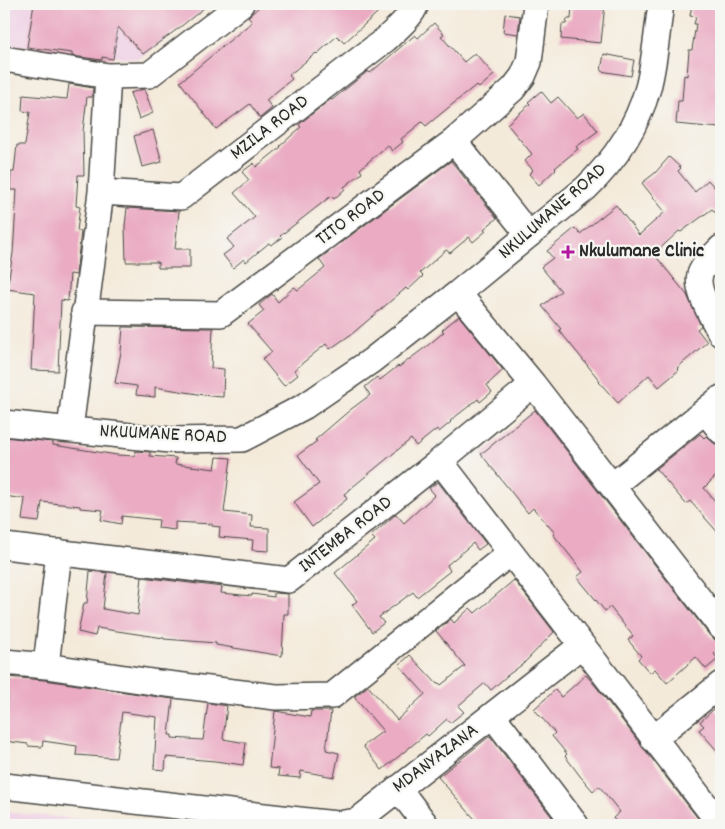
<svg xmlns="http://www.w3.org/2000/svg" width="725" height="829" font-family="Dekko,sans-serif">
<style>
.built{fill:#efd0e5}
.building{fill:#eaabc3}
.lines{fill:none;stroke-linecap:round;stroke-linejoin:round}
.minor-casing{stroke:#494845;stroke-width:28}
.minor{stroke:#fff;stroke-width:25}
.poi-dot{fill:#b5179e;stroke:#f6f6f2;stroke-width:2}
.labels{text-anchor:middle;dominant-baseline:central;stroke-width:4.5;stroke-linejoin:round;paint-order:stroke}
.street-label{font-size:20px;fill:#2b2b2b;stroke:#f6f6f2}
.poi-label{font-size:20px;font-weight:bold;fill:#2b2b2b;stroke:#f6f6f2;text-anchor:start}
</style>
<rect width="100%" height="100%" fill="#f6f6f2"/>
<filter id="ink" filterUnits="userSpaceOnUse"><feTurbulence type="fractalNoise" baseFrequency=".02" numOctaves="2"/><feDisplacementMap in="SourceGraphic" scale="10" xChannelSelector="R" yChannelSelector="G"/><feConvolveMatrix kernelMatrix="1 2 1 2 8 2 1 2 1" color-interpolation-filters="sRGB"/></filter>
<filter id="wash" filterUnits="userSpaceOnUse"><feTurbulence type="fractalNoise" baseFrequency=".0096" numOctaves="4" result="noise"/><feDisplacementMap in="SourceGraphic" scale="20" xChannelSelector="R" yChannelSelector="G"/><feGaussianBlur stdDeviation="1.12" result="paint"/><feColorMatrix in="noise" values="0 0 0 0 0 0 0 0 0 0 0 0 0 0 0 0 0 1.4 0 .05"/><feComposite in="paint" operator="in"/></filter>
<g filter="url(#wash)">
<rect width="100%" height="100%" fill="#f4eada"/>
<path class="built" d="M4 4H211L139 59 4 44Z
M4 812 145 825H4Z"/>
<g id="blocks">
<path class="building" d="M34 4H209L179 28 143 54 118 27 113 59 102 57V60L72 56V53L27 47Z
M262 4H387L344 43 337 36 317 54 316 53 289 75 292 79 266 100 272 108 260 118 250 104 216 129 180 82 252 22 248 17Z
M572 4H605L601 43 561 39 562 24H566L567 19H571Z
M692 4H704L721 7V86L719 105H721V110L720 128 676 124 678 101H682L684 75 687 76 689 50H692L696 24H694L696 17 690 16Z
M505 14 520 16 518 34 503 32Z
M434 23 444 34 441 36 464 62 475 53 494 75 479 88 476 85 426 126 422 122 401 139 403 142 392 151 388 145 360 169 362 173 344 187 345 189 334 199 331 196 280 236 282 238 271 245 269 243 246 262 244 259 233 268 223 255 234 247 227 239 255 217 234 193 249 180 242 172 254 163 256 167 281 147 280 146 301 127 299 125 303 121 331 99 332 100 368 71 370 73 415 35 418 38Z
M604 54 634 60 631 76 601 71Z
M69 84 93 88 92 97H87L83 131 84 175H78L76 206 80 207 77 231H81L76 275 70 274 68 301 61 300 58 371 31 370 35 293 7 289 13 253 17 190H10L11 172H14L17 145H25L30 112 22 111 23 95 67 99Z
M144 89 153 113 139 119 130 93Z
M541 91 551 103 558 97 577 118 584 113 598 131 576 147 578 149 555 168 556 169 539 185 529 174 533 170 525 161 532 154 507 124 530 104 528 102Z
M153 130 162 162 142 167 134 136Z
M669 157 681 168 678 171 695 192 708 180 721 195V219L712 209 681 232 679 231 654 254 687 295 701 326 697 329 707 342 677 368 679 370 659 387 649 375 618 403 599 382 600 381 559 330 561 329 542 306 561 291 541 267 553 258 547 251 575 228 580 234 616 205 639 235 665 212 642 183 655 173Z
M451 161 497 218 484 229 486 231 473 242 469 237 450 253 446 250 420 273 423 276 408 290 406 288 353 333 330 349 326 344 294 370 298 375 284 386 262 359 272 352 248 324 264 311 259 305 272 294 278 302 294 287 298 290 325 268 319 259Z
M127 208 179 211 175 249H190V268H158V262H126L125 226Z
M459 316 503 370 487 385 492 392 480 402 478 399 450 421 451 422 439 432 437 429 416 446 411 439 344 494 347 499 312 527 294 502 319 484 298 455 317 441 315 440 350 410 370 395 365 387 377 377 380 380 398 366 399 367 427 346 444 332 442 330Z
M123 327 213 328 211 368 224 369 223 397 210 396 155 387V397L136 395 137 386 115 383 121 352Z
M535 410 710 636 715 640 721 641V648L714 654 718 659 706 669 696 657 667 683 655 669 650 673 638 659 641 656 628 640 633 636 610 607 605 611 577 577 583 572 553 534 555 533 533 508 528 513 481 454Z
M700 434 704 438 706 436 715 444 721 445V471L704 488 721 508V536L690 501 686 504 656 469Z
M4 437 53 442V445L117 455 135 456 136 451 150 452V456L176 458 175 464 215 469 217 457 231 458 224 512 252 515 251 527 269 528V551L252 550 253 540 219 537 220 527 212 526V524L175 522V530L158 528 159 520 122 516 121 524 101 520 103 510 80 508V506L42 502 39 522 22 520 25 499 4 496Z
M438 482 486 544 478 550 473 543 447 565 450 571 417 597 413 592 379 617 384 623 372 632 352 605 357 601 335 573 375 540 371 536 396 514 404 523 435 495 429 488Z
M90 571 107 573 103 609 138 615 142 577 222 587 221 593 252 596V594L274 597V593L288 594V614H284L282 656 216 645V643L164 639V638L97 628 95 636 78 632 84 603H87Z
M514 580 554 632 523 664 508 675 491 690 485 683 458 706 464 712 450 723 447 719 428 736 426 734 382 770 363 746 383 731 354 697 368 686 397 720 425 694 399 665 410 655 437 684 439 683 441 685 465 666 436 631 451 619 454 623 470 608 475 613Z
M586 675 598 689 703 825H619L613 818 620 812 599 786 593 791 580 776 565 756 567 754 552 736 555 733 534 709 555 690 561 697Z
M7 677 44 680 173 699 169 735H172V738L203 740 208 703 227 706 223 739 246 743 243 765 215 761 166 757 165 770 154 769 157 717 122 712 116 758 76 755 77 746 43 741 42 747 28 746V744L4 741 8 696H6Z
M714 709 721 716V755L699 730 704 726 700 722Z
M275 711 310 717 311 711H331L326 750 339 753 334 777 301 771 300 778 278 776 279 769 269 768Z
M490 736 558 825H480L438 777Z"/>
</g>
</g>
<g filter="url(#ink)">
<use href="#blocks" fill-opacity="0" stroke="#494845" stroke-width="1"/>
<g class="lines">
<g class="minor-casing">
<path id="minor" d="M4 59 108 76 149 75 241 4
M454 141 529 235
M101 192 181 197 386 39C396 29 411 18 416 4
M721 248C714 255 705 263 701 272 693 287 714 320 721 334
M458 293 533 384 721 627
M84 312 221 314 454 141 513 89 523 76 529 62 536 4
M705 411 721 431
M4 423 170 440 242 439 305 406 371 361 458 293 586 188C615 160 637 127 648 88 655 61 657 31 661 4
M70 429 101 192 108 76
M440 461 721 825
M612 486 721 398
M4 546 289 580 440 461 533 384
M4 662 46 666 159 683 276 697 332 696 510 553
M46 666 59 552
M493 716 576 825
M653 739 721 684
M4 786 317 822 337 824 357 821 582 645
M398 788 426 825"/>
</g>
<use href="#minor" class="minor"/>
</g>
</g>
<path class="poi-dot" d="M565.5 244.5h5v5h5v5h-5v5h-5v-5h-5v-5h5z"/>
<g class="labels">
<g class="street-label">
<text transform="translate(270 128) rotate(-38)">MZILA ROAD</text>
<text transform="translate(553 212) rotate(-41)">NKULUMANE ROAD</text>
<text transform="translate(351 218) rotate(-37)">TITO ROAD</text>
<text transform="translate(163 435) rotate(3)">NKUUMANE ROAD</text>
<text transform="translate(346 535) rotate(-38)">INTEMBA ROAD</text>
<text transform="translate(436 759) rotate(-37)">MDANYAZANA</text>
</g>
<g class="poi-label">
<text x="579" y="252">Nkulumane Clinic</text>
</g>
</g>
<rect width="725" height="829" fill="none" stroke="#f6f6f2" stroke-width="20"/>
</svg>
